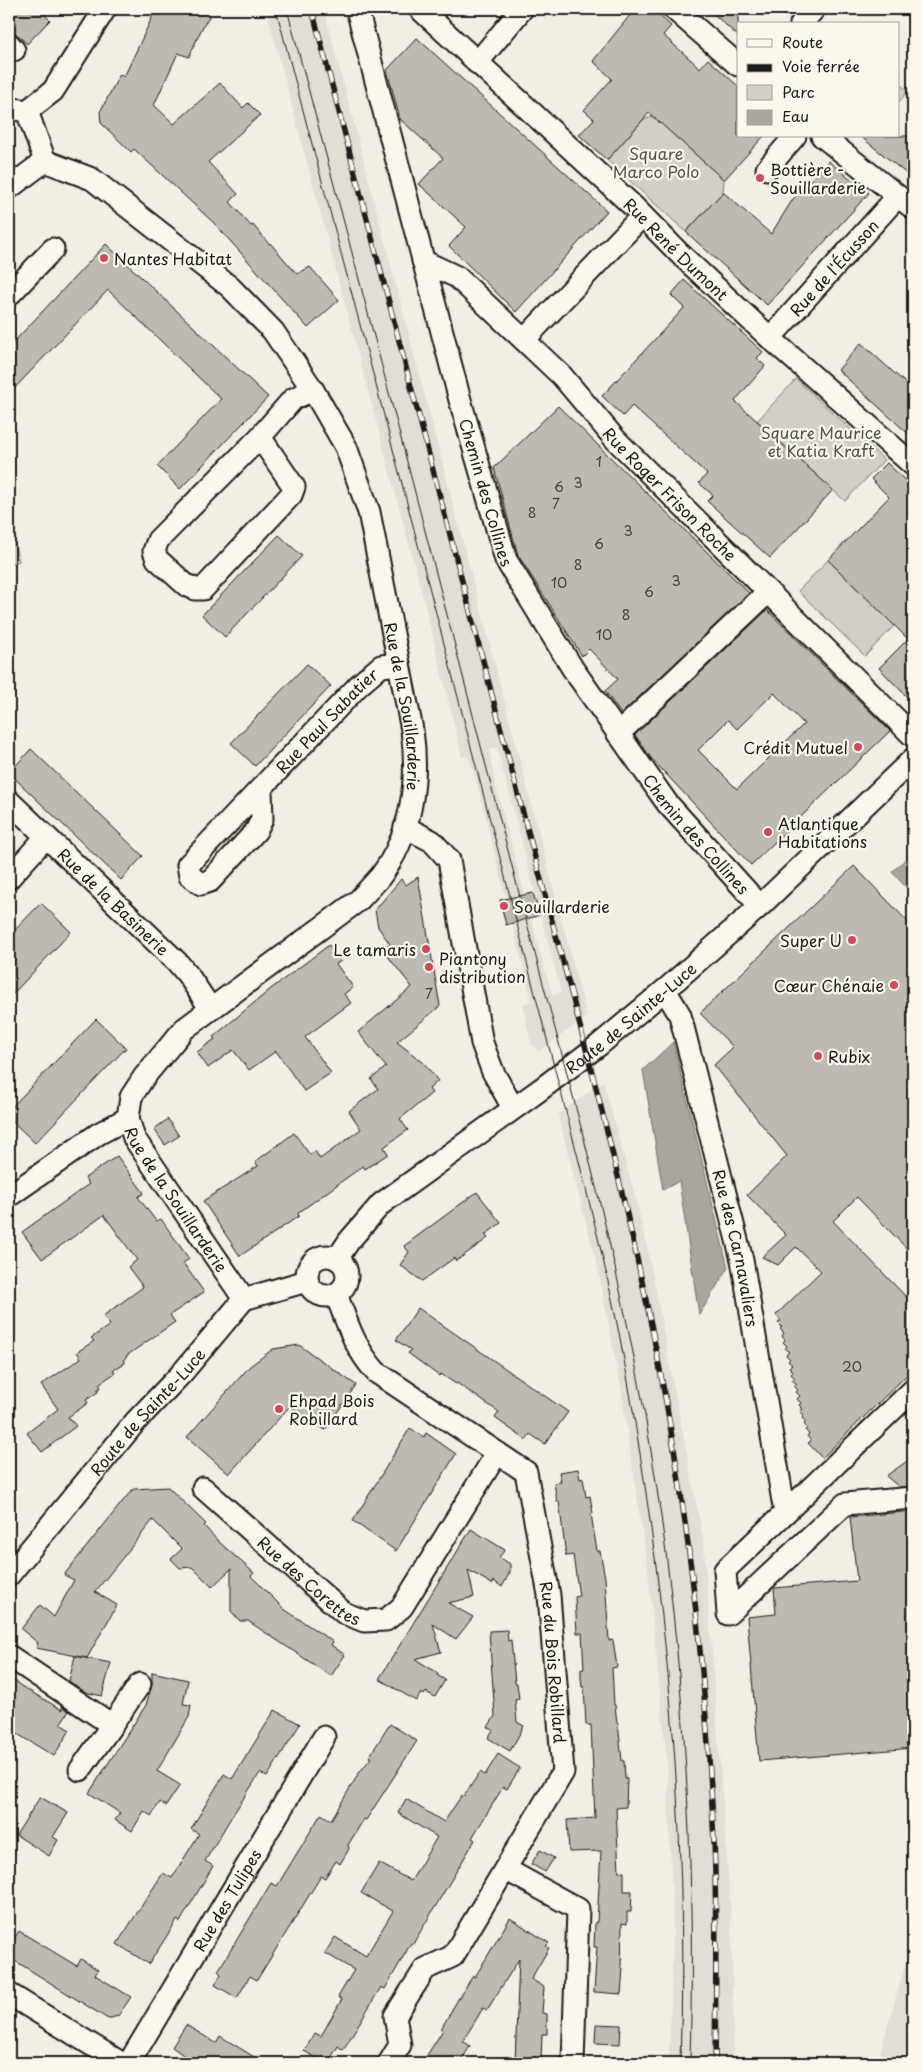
<svg xmlns="http://www.w3.org/2000/svg" width="922" height="2072" font-family="'Playpen Sans',sans-serif">
<style>
.built{fill:#e2ded5;fill-rule:evenodd}
.green{fill:#d2cfc6;stroke:#777671}
.water{fill:#a9a6a0;stroke:#716f6b}
.building{fill:#bdbab1;stroke:#1c1c1c;fill-rule:evenodd}
.lines{fill:none;stroke-linecap:round;stroke-linejoin:round}
.minor-casing{stroke:#1c1c1c;stroke-width:25}
.minor{stroke:#fbf7ec;stroke-width:21}
.tram{stroke:#1c1c1c;stroke-width:1}
.rail-casing{stroke:#1c1c1c;stroke-width:5.5}
.rail{stroke:#fbf7ec;stroke-width:4;stroke-dasharray:11;stroke-linecap:butt}
.poi-dot{fill:#d1495b;stroke:#fbf7ec;stroke-width:2}
.labels{text-anchor:middle;dominant-baseline:central;stroke-width:4.5;stroke-linejoin:round;paint-order:stroke}
.number-label{font-size:14px;fill:#444441}
.park-label{font-size:16px;fill:#53524f;stroke:#fbf7ec}
.poi-label{font-size:16px;fill:#1c1c1c;stroke:#fbf7ec;text-anchor:start}
.street-label{font-size:16px;fill:#1c1c1c;stroke:#fbf7ec}
</style>
<rect width="100%" height="100%" fill="#f2eee4"/>
<filter id="ink" filterUnits="userSpaceOnUse"><feTurbulence type="fractalNoise" baseFrequency=".02" numOctaves="2"/><feDisplacementMap in="SourceGraphic" scale="10" xChannelSelector="R" yChannelSelector="G"/><feConvolveMatrix kernelMatrix="1 2 1 2 8 2 1 2 1" color-interpolation-filters="sRGB"/></filter>
<g filter="url(#ink)">
<path class="built" d="M266 9H324L587 1017 539 1051 531 1044 523 1004 532 1001 477 783 468 756 462 757 423 597ZM497 748 561 992 553 996 544 967 494 779 489 750Z
M603 1081 638 1207 653 1276 704 1544 731 1916 734 2063H669L673 1930 667 1763 648 1571 621 1389 598 1269 558 1115Z
M913 1938V2063H877Z"/>
<path class="green" d="M898 83 908 91 898 103Z
M655 117 724 180 723 192 686 232 607 160 644 119Z
M796 379 884 460 845 501 757 421Z
M9 526 19 561 9 564Z
M828 560 895 625 865 656 798 591Z"/>
<path class="water" d="M913 852V895L892 872Z
M673 1042 728 1268 699 1315 679 1181 663 1190 643 1070Z"/>
<path class="building" d="M9 9H39L50 20 27 44 9 27Z
M156 9H202L210 15 201 30 189 57 178 53 154 105 174 124 220 83 243 108 248 103 260 115 208 162 238 194 230 202 251 226 253 225 269 244 270 243 297 274 310 267 339 300 308 328 215 224 134 149 131 152 101 123 100 112 120 74 124 77Z
M635 9H652L671 26 663 35 700 68 708 59 738 86V136H764L724 180 649 113 607 160 579 135 594 119 584 110 612 79 593 61Z
M708 9H738V36Z
M417 38 607 211 516 312 449 246 466 227 419 184 443 158 400 119 387 70Z
M860 136H913V179Z
M828 161 869 193 767 305 686 232 723 192 771 234 793 199Z
M106 244 268 397 180 489 157 466 221 399 108 290 9 394V347Z
M684 280 763 352 757 358 765 366 735 401 833 490 770 558 707 501 713 495 699 483 707 474 632 406 623 416 602 396 684 308 671 295Z
M861 343 913 390V438L838 370Z
M558 406 749 593 621 714 605 691 618 679 589 649 582 656 518 555 494 468Z
M887 463 913 488V703L879 668 908 639 828 560 889 497 871 479Z
M279 535 302 556 225 637 202 615Z
M767 610 890 731 751 865 651 758 635 735ZM774 693 804 724 737 789 698 750 728 720 737 729Z
M307 664 331 686 255 766 231 743Z
M31 749 143 856 121 880 9 773Z
M854 866 913 927V1255L857 1197 833 1221 913 1304V1369L822 1458 808 1443 811 1441 807 1436 809 1434 805 1430 807 1428 804 1424 806 1422 802 1418 804 1415 800 1411 803 1409 799 1405 801 1403 797 1399 800 1396 796 1392 798 1390 794 1386 797 1384 792 1380 795 1378 791 1374 793 1371 789 1367 792 1365 788 1361 790 1359 786 1355 789 1352 785 1349 787 1346 783 1342 785 1340 782 1336 784 1333 780 1329 782 1327 778 1323 781 1321 776 1315 821 1271 796 1247 778 1265 762 1257 786 1235 747 1195 787 1156 714 1065 733 1047 700 1013Z
M418 877 440 1006 397 1042 424 1063 438 1081 429 1089 432 1093 400 1119 408 1130 384 1147 388 1154 365 1169 363 1166 298 1213 299 1216 240 1256 203 1201 258 1166 255 1162 294 1133 310 1155 315 1151 320 1159 361 1129 349 1111 378 1089 371 1079 386 1067 358 1032 412 987 383 950 390 944 378 927 375 910 401 879 406 885Z
M533 893 540 915 506 925 500 900Z
M41 903 71 932 9 998V936Z
M329 945 341 961 336 964 353 987 344 994 351 1003 305 1037 331 1073 304 1091 276 1051 249 1070 233 1050 208 1068 197 1052 215 1039 213 1037 272 988Z
M96 1019 126 1048 35 1143 9 1118V1110Z
M168 1119 179 1136 165 1145 154 1129Z
M117 1156 144 1193 138 1197 156 1221 161 1219 189 1259 183 1263 204 1292 170 1315 175 1322 126 1356 127 1357 123 1360 125 1363 113 1370 115 1373 99 1384 101 1387 97 1390 98 1392 86 1400 88 1403 68 1417 76 1426 42 1452 27 1433 58 1409 41 1385 81 1358 77 1352 94 1341 91 1338 110 1325 103 1316 143 1287 128 1267 137 1260 104 1215 42 1259 22 1232 89 1184 85 1178Z
M477 1192 501 1223 485 1235 488 1238 456 1261 454 1258 422 1281 400 1265 409 1252 404 1246Z
M418 1308 568 1412 545 1444 530 1434 526 1440 495 1418 499 1412 457 1383 456 1384 441 1374 439 1376 408 1353 411 1350 396 1340Z
M299 1345 356 1385 325 1430 290 1406 229 1474 187 1437 250 1366 273 1349Z
M410 1428 424 1437 426 1433 456 1454 396 1551 353 1521Z
M913 1457V1486L899 1487 886 1476Z
M578 1469 580 1479 583 1478 586 1497 590 1496 593 1513 591 1514 597 1551H600L605 1578 609 1641 613 1640 617 1667 612 1668 614 1705H615L617 1723H618L622 1761H624L625 1779H627L626 1807 616 1808 619 1872H624V1891H632L631 1912H627V1924L622 1923 621 1968H623L621 1994 594 1992 597 1947H594L595 1922H597L601 1851 569 1852 567 1820 595 1818 591 1725H586L584 1687H582L581 1678V1669H584L582 1633H577L575 1597 579 1596 573 1555 566 1556 559 1501H557L554 1483 561 1482 559 1472Z
M168 1487 206 1524 204 1526 219 1542 254 1573 251 1576 284 1609 333 1642 331 1645 345 1655 331 1676 248 1621H240L231 1611V1569L212 1587 192 1567 180 1568 171 1559 182 1549 153 1520 95 1592 117 1605 87 1658 36 1648 38 1643 21 1629 40 1605 54 1617 74 1580 64 1575 131 1491 134 1489Z
M913 1511V1748L759 1761 747 1617 776 1614 774 1588 857 1581 850 1517Z
M471 1529 505 1550 499 1557 510 1564V1572L502 1587 494 1581 492 1584 468 1570 474 1597 448 1603 473 1617 456 1639 433 1624 441 1652 415 1659 438 1673 437 1675 445 1680 435 1697 426 1692 424 1695 421 1693 416 1701 379 1679Z
M507 1630 508 1641 511 1640 515 1683H517L519 1699 515 1700 517 1722 524 1726 510 1751 488 1738 493 1730 488 1727 495 1716 489 1631Z
M75 1656 111 1663 102 1696 85 1692 69 1681Z
M152 1672 188 1680 183 1704 191 1705 189 1717 157 1771 180 1785 166 1806 160 1802 151 1816 144 1811 132 1831 115 1820 120 1813 89 1793 146 1705 152 1685Z
M9 1676 21 1686 62 1710V1707L69 1711 60 1724 70 1730 54 1756 9 1729Z
M275 1710 300 1724 267 1777 260 1773 232 1816 205 1861 213 1866 180 1922 177 1920 149 1964 117 1944 163 1873 172 1878 199 1834 191 1829 224 1774 232 1779Z
M390 1724 417 1741 366 1820 364 1819 348 1845 349 1849 340 1864 336 1861 325 1878 321 1876 257 1980 250 1976 237 1998 215 1985 221 1974 218 1971 271 1883 277 1886 321 1814 331 1820 359 1773 371 1758 369 1757Z
M498 1754 520 1768 507 1789 503 1787 472 1838 475 1840 413 1944 411 1943 385 1989 381 1987 343 2050 338 2046 328 2063H325L304 2051 315 2033 321 2036 342 1999 338 1997 354 1970 325 1953 335 1937 366 1956 393 1911 361 1893 379 1863 411 1881 437 1837 398 1813 406 1799 444 1822 462 1795 464 1796 480 1772 485 1775Z
M40 1797 68 1813 53 1837 58 1840 49 1856 16 1835Z
M540 1850 554 1858 545 1872 531 1864Z
M510 1918 549 1943 546 1946 549 1948 531 1979 544 1987 542 2013 547 2014V2034H542L541 2063H515L519 1959 487 2010 483 2008 463 2041 470 2046 460 2063H422L443 2030 441 2029 461 1994 473 1976 475 1977Z
M19 1931 77 1966 81 1959 98 1970 95 1975 131 1997 118 2016 108 2019 9 1957V1947Z
M596 2024 621 2025 620 2044 595 2043Z
M186 2025 216 2043 220 2036 264 2063H194L172 2047Z"/>
<g class="lines">
<g class="minor-casing">
<g id="minor">
<path id="s1" d="M357 9 460 400 506 560 573 669 667 803 760 906"/>
<path id="s2" d="M420 9 635 208 680 254 770 338 913 465"/>
<path d="M674 9 738 65"/>
<path d="M801 24 814 9"/>
<path d="M9 44 14 50"/>
<path d="M477 63 522 9"/>
<path d="M9 108 27 111"/>
<path d="M27 111 53 91 105 9"/>
<path d="M27 111 45 161"/>
<path d="M822 136 913 208"/>
<path id="s3" d="M45 161 92 179 230 287 273 331 313 390 346 447 369 512 412 730C419 780 412 835 380 877 373 885 366 892 359 900L184 1029 144 1077 131 1097 128 1118 134 1138 244 1299"/>
<path d="M767 169 795 136"/>
<path d="M9 188 45 161"/>
<path id="s4" d="M423 261 457 277 562 376 615 439 913 736"/>
<path d="M9 295 53 249"/>
<path id="s5" d="M770 338 897 197"/>
<path d="M524 340 642 216"/>
<path d="M260 437 294 487 291 495 203 589H195L186 585 157 559 154 551 158 540 260 437 293 399 313 390"/>
<path d="M618 734 768 592"/>
<path id="s6" d="M261 790 262 819 256 831 210 881 201 884 190 876 188 865 359 685 381 666 399 664"/>
<path id="s7" d="M9 801 177 962 188 975 210 1008"/>
<path d="M405 827 432 841 449 860 482 1043 493 1072 513 1108"/>
<path d="M9 878 46 837"/>
<path id="s8" d="M665 990 680 1015 742 1260 785 1513 725 1570 728 1614 845 1504 913 1498"/>
<path d="M9 1196 98 1134 128 1118"/>
<circle cx="327" cy="1276" r="20"/>
<path id="s9" d="M337 1259 349 1241 381 1204 541 1089 599 1045 665 990 760 906 913 759"/>
<path id="s10" d="M336 1294C348 1325 354 1347 376 1372L526 1472 549 1595 563 1772 453 1956 425 1969 395 2016 400 2045 389 2063"/>
<path id="s11" d="M203 1488 344 1613 364 1621 386 1620 402 1607 497 1453"/>
<path d="M785 1513 913 1390"/>
<path id="s12" d="M9 1575 136 1421 182 1373 244 1299 307 1281"/>
<path d="M9 1656 112 1725 140 1684"/>
<path d="M80 1770 112 1725"/>
<path d="M505 1869 578 1909 573 2063"/>
<path d="M9 1994 121 2063"/>
<path id="s13" d="M129 2063 324 1737"/>
</g>
</g>
<use href="#minor" class="minor"/>
<path class="tram" d="M276 9C348 278 419 547 489 816 510 894 529 973 550 1051 575 1146 601 1242 620 1338 665 1577 689 1820 680 2063
M287 9C362 288 435 567 507 847 548 1007 595 1166 628 1328 679 1569 697 1818 690 2063"/>
<g class="rail-casing">
<path id="rail" d="M312 9C379 264 446 520 513 775 565 972 622 1169 660 1370 690 1525 706 1683 714 1841 717 1915 716 1989 715 2063"/>
</g>
<use href="#rail" class="rail"/>
</g>
</g>
<g class="poi-dot">
<circle cx="760" cy="178" r="5"/>
<circle cx="104" cy="258" r="5"/>
<circle cx="858" cy="747" r="5"/>
<circle cx="768" cy="832" r="5"/>
<circle cx="504" cy="906" r="5"/>
<circle cx="852" cy="940" r="5"/>
<circle cx="426" cy="949" r="5"/>
<circle cx="429" cy="967" r="5"/>
<circle cx="894" cy="985" r="5"/>
<circle cx="818" cy="1056" r="5"/>
<circle cx="279" cy="1409" r="5"/>
</g>
<g class="labels">
<g class="number-label">
<text x="599" y="461">1</text>
<text x="578" y="482">3</text>
<text x="559" y="486">6</text>
<text x="556" y="503">7</text>
<text x="532" y="512">8</text>
<text x="628" y="530">3</text>
<text x="599" y="543">6</text>
<text x="578" y="564">8</text>
<text x="676" y="580">3</text>
<text x="559" y="582">10</text>
<text x="649" y="591">6</text>
<text x="626" y="614">8</text>
<text x="604" y="634">10</text>
<text x="429" y="993">7</text>
<text x="852" y="1366">20</text>
</g>
<g class="park-label">
<text x="656" y="153">Square<tspan x="656" dy="18">Marco Polo</tspan></text>
<text x="821" y="432">Square Maurice<tspan x="821" dy="18">et Katia Kraft</tspan></text>
</g>
<g class="poi-label">
<text x="770" y="169">Bottière -<tspan x="770" dy="18">Souillarderie</tspan></text>
<text x="114" y="258">Nantes Habitat</text>
<text x="848" y="747" text-anchor="end">Crédit Mutuel</text>
<text x="778" y="823">Atlantique<tspan x="778" dy="18">Habitations</tspan></text>
<text x="514" y="906">Souillarderie</text>
<text x="842" y="940" text-anchor="end">Super U</text>
<text x="416" y="949" text-anchor="end">Le tamaris</text>
<text x="439" y="958">Piantony<tspan x="439" dy="18">distribution</tspan></text>
<text x="884" y="985" text-anchor="end">Cœur Chénaie</text>
<text x="828" y="1056">Rubix</text>
<text x="289" y="1400">Ehpad Bois<tspan x="289" dy="18">Robillard</tspan></text>
</g>
<g class="street-label">
<text stroke="none"><textPath href="#s2" startOffset="351">Rue René Dumont</textPath></text>
<text stroke="none"><textPath href="#s5" startOffset="95">Rue de l'Écusson</textPath></text>
<text stroke="none"><textPath href="#s1" startOffset="500">Chemin des Collines</textPath></text>
<text stroke="none"><textPath href="#s4" startOffset="342">Rue Roger Frison Roche</textPath></text>
<text stroke="none"><textPath href="#s3" startOffset="691">Rue de la Souillarderie</textPath></text>
<text stroke="none"><textPath href="#s6" startOffset="345">Rue Paul Sabatier</textPath></text>
<text stroke="none"><textPath href="#s1" startOffset="905">Chemin des Collines</textPath></text>
<text stroke="none"><textPath href="#s7" startOffset="145">Rue de la Basinerie</textPath></text>
<text stroke="none"><textPath href="#s9" startOffset="382">Route de Sainte-Luce</textPath></text>
<text stroke="none"><textPath href="#s3" startOffset="1321">Rue de la Souillarderie</textPath></text>
<text stroke="none"><textPath href="#s8" startOffset="269">Rue des Carnavaliers</textPath></text>
<text stroke="none"><textPath href="#s12" startOffset="214">Route de Sainte-Luce</textPath></text>
<text stroke="none"><textPath href="#s11" startOffset="141">Rue des Corettes</textPath></text>
<text stroke="none"><textPath href="#s10" startOffset="461">Rue du Bois Robillard</textPath></text>
<text stroke="none"><textPath href="#s13" startOffset="190">Rue des Tulipes</textPath></text>
</g>
</g>
<rect width="922" height="2072" fill="none" stroke="#fbf7ec" stroke-width="30"/>
<rect x="15" y="15" width="892" height="2042" fill="none" stroke="#1c1c1c" stroke-width="2" filter="url(#ink)"/>
<rect x="737" y="22" width="162" height="115" fill="#fbf7ec" stroke="#a29f99"/>
<rect x="747" y="39" width="25" height="8" fill="#fbf7ec" stroke="#a29f99"/>
<text x="782" y="48" font-size="15" fill="#1c1c1c">Route</text>
<rect x="747" y="64" width="25" height="8" fill="#1c1c1c" stroke="#a29f99"/>
<text x="782" y="72" font-size="15" fill="#1c1c1c">Voie ferrée</text>
<rect x="747" y="85" width="25" height="15" fill="#d2cfc6" stroke="#a29f99"/>
<text x="782" y="98" font-size="15" fill="#1c1c1c">Parc</text>
<rect x="747" y="110" width="25" height="15" fill="#a9a6a0" stroke="#a29f99"/>
<text x="782" y="122" font-size="15" fill="#1c1c1c">Eau</text>
</svg>
